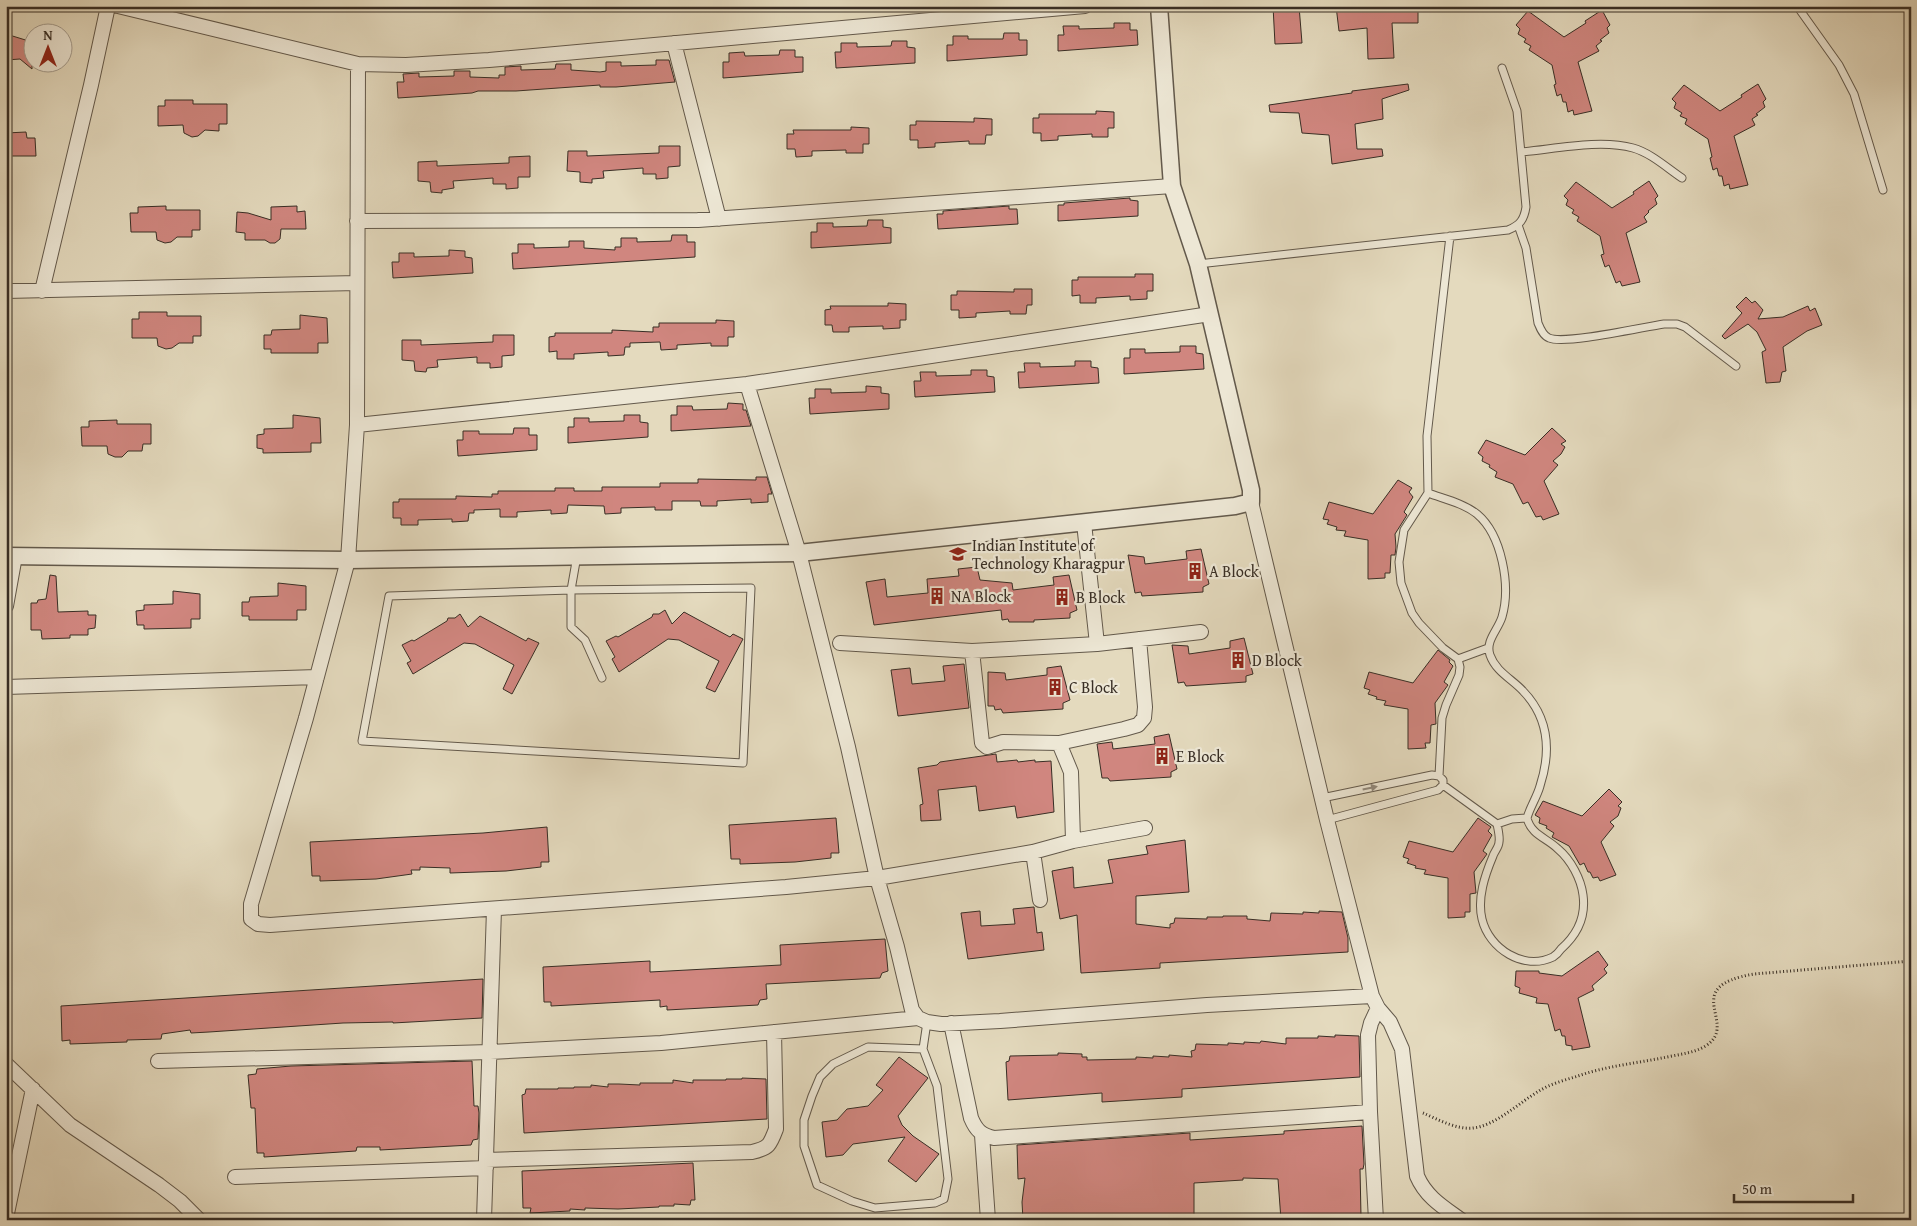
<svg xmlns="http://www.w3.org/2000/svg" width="1917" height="1226" font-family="'Gentium Book Plus',serif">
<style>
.building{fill:#d0867f;stroke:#382e25}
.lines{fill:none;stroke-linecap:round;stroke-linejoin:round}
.service-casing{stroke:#63594b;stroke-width:9}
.minor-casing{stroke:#63594b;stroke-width:16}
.tertiary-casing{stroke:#63594b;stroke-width:19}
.path{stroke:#382e25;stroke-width:3;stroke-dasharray:1 2.5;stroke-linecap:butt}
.service{stroke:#ede7d5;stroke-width:7}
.minor{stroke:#ede7d5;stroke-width:14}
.tertiary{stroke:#ede7d5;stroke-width:16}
.oneway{fill:#928a7d}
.labels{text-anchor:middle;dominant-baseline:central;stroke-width:4.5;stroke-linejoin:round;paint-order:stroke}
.poi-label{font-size:16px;fill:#382e25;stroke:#ede7d5;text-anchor:start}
</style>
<rect width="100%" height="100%" fill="#e4dabe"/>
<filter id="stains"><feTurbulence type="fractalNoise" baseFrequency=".004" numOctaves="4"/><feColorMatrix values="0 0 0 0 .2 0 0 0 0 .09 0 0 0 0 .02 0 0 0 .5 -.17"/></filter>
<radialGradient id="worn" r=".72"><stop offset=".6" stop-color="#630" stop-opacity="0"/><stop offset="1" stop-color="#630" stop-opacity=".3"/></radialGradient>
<path class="building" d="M1273 6H1299L1302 43 1275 44Z
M1336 6H1418V23H1392L1394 58 1368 59 1367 28 1339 31Z
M1602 10 1610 25 1607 28 1609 33 1600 40 1602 41 1596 46 1599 51 1578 62 1592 111 1574 115 1573 110 1568 112 1566 102H1563L1561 94 1557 96 1554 85 1556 84 1552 65 1529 50 1531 46 1524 42 1526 39 1518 34 1520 29 1516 25 1528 11 1564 37 1586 23 1585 21Z
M1114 23H1130V30H1137L1138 45 1058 51V35H1064L1063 26H1079V29L1114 28Z
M1004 33H1019V40H1027V55L947 61V45H953V36H968V39H1003Z
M6 34 32 42V69L20 59 6 60Z
M892 41H907V47L915 48V63L836 68 835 52H841V43H857V47L891 46Z
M780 50H795V57H803V72L723 78V62H729V53L744 52 745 56 779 55Z
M656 60H669L675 82 616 87H600V85L516 91H478L472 93 398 98 397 82H404L403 74 419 73V77L454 76V71H470V77L499 78V75H505V67L521 66V70L555 69 556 64H571V70L600 72 606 71V62H621V66L656 65Z
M1408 84 1409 90 1382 99 1383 119 1355 124 1357 149H1382L1383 156 1332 164 1329 135 1302 133 1299 113 1270 112 1269 105 1352 93V91Z
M1758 84 1766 99 1763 102 1765 107 1756 114 1758 115 1752 119 1755 125 1734 136 1748 185 1730 189 1729 184 1724 186 1722 176H1719L1717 168 1713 170 1710 158 1712 157 1708 139 1685 124 1687 119 1680 116 1682 113 1674 108 1676 103 1672 99 1684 85 1720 111 1742 97 1741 95Z
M165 100H193V104H227V124H219V131L205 130 198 136 192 137 184 133 183 125 158 126V106H165Z
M1096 111 1114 112V128H1108V137H1092V134L1058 136V140L1041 141V133H1033V118H1039V114H1096Z
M974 118 992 119V135H986L985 144H969V141L935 143V147L918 148V140H910V125H916V121L974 122Z
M851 127 869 128V144H863V153H846V150L812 151V156L796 157 795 149H787V134H794L793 130H851Z
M26 132 27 138H35L36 156H6V133Z
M659 146H680V166L668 167V178L656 179V174H643V168L603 171 604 178 592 179V183L580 182V172L567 171 568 151H587V156L659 153Z
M530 156V177H518V188L506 189V184H493V178L453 181 454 188 442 190V193L431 192 430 182 418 181V162L437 161V166L509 163V157Z
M1649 181 1658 196 1655 199 1657 204 1648 211 1649 212 1644 217 1647 222 1626 233 1640 282 1622 286 1620 281 1616 283 1609 265 1605 267 1601 255 1604 254 1600 236 1577 221 1579 217 1572 213 1574 210 1566 205 1568 200 1564 196 1576 182 1612 208 1634 194 1633 192Z
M1130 198V200L1138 201V216L1058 221V205H1064V203Z
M166 206V210H200V230H192V237H177L171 242 165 243 157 240 156 232H131L130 213H138V207Z
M297 206V212L305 211 306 229H281L280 239 275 243H270L265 240H245V233L236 232 237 212 248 213 271 220V207Z
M1009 206V209H1017L1018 224 938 229 937 214H943V211Z
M868 220H883V227L891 228V243L811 248V232H817V223H833V227L867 226Z
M672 235H687V242H695V257L513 269 512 253H518V244H534V248L569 247V241H584V248L615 250V247H621V238H637V242L671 241Z
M449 250 465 251V257L472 258 473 273 393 278 392 262H399V253H414V257L449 256Z
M1135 274H1153V291H1147V299L1130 300V296L1096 298V303H1080V295L1072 296V280H1078V277H1135Z
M1014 289H1032V305H1027L1026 314H1010V311L976 313V317L959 318V310H951V295H957V291L1014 292Z
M1746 297 1752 303 1755 301 1763 310 1758 319 1783 317 1808 306 1810 311 1815 308 1822 325 1807 331 1783 347 1786 371 1782 372 1780 382 1766 383 1762 352 1766 350 1757 332 1748 324 1725 339 1722 336 1742 313 1736 307Z
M888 303 906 304V320H900V328L883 329V326L849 327V332H833L832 325H825V310L831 309 830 306H888Z
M139 312H167V316H201V336H193V343H179L172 348 166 349 158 346 157 338H132V319H139Z
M300 315 327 318 328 343H318V353H271V349H264V335H271L272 330 300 329Z
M716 320 734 321V337H728V346H711V343L677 345V349L661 350 660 342 630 343V347H625L624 355 608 356V352L574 354V359H557V351L549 352V337L555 336V333H612V330L653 332V327H659V323H716Z
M493 335H514V355L502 356V367L490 368V363H477V357L437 360 438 367 427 368 426 372 415 371 414 361 402 360V340H421V345L493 342Z
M1180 346H1196V353L1203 354 1204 369 1124 374V358H1130V349H1145V353L1180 352Z
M1075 361H1091V367L1098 368 1099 383 1019 388 1018 372H1025L1024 363H1040V367L1075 366Z
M971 370H987V376L994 377 995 392 915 397 914 381H921L920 372H936V376L971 375Z
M866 386 881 387V393L889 394V409L810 414 809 398H815V389H831V393L866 392Z
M728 403 743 404V410H746L751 426 671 431V415H677V406H692L693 410 727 409Z
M293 415 320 418 321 443H311V452L263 453V449L257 448V435L264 434V429L293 428Z
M624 415H640V422L648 423V437L568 443V427H574V418H589V422L624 421Z
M117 420V424H151V444H143L142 451H128L122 457H115L108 454 107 446H82L81 427H89V421Z
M514 428H529V435H537V450L458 456 457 440H463V431H479V434H513Z
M1552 428 1566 441 1561 444 1565 447 1561 454 1553 461 1558 465 1544 481 1559 514 1543 520 1541 516 1536 517 1528 502 1523 504 1513 484 1495 477 1497 472 1489 467 1490 465 1482 461 1483 457 1478 453 1486 440 1525 455Z
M756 477H767L772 494H768V502L751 503V499L717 501V506H701L700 501H672V510H655V507L621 508V513L605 514 604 506 568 505 567 513 551 514V510L517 512V517H500V509L474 510V513H469L468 521 452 522V519L418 520V525H401V518H393V502H399V499H456V496L492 497V494H498V491H555V488H574V491H602V487H660V483H698V479L756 480Z
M1398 480 1412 488 1409 492 1413 497 1404 512 1407 515 1395 534 1396 547 1395 555H1391L1390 573H1385V578L1368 579V540L1344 536 1346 531 1336 530 1337 527 1327 524 1329 520 1323 519 1329 502 1373 514Z
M1201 549 1209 584 1203 587V592L1142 596 1141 592 1135 593 1128 555 1144 557 1145 564 1187 559 1186 551Z
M977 567 980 580 1012 583 1013 590 1054 585 1053 577 1069 575 1077 610 1070 613V618L1034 620V622H1009L1008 619 1002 620 1001 610 874 625 866 582 885 579 887 597 928 593 927 579 959 576 958 569Z
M50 575 56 576 58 612 88 611V615H96L95 628 88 629V635H70V638L42 639 41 630H31V603H37L38 600 46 599Z
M278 583 306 586V610H297V620H249V616H242V602H249L250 597 278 596Z
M173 591 200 594V619H191V628L144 629V625H137L136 611 144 610V605L173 604Z
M665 610 672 624 684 612 730 637 733 634 743 639 715 692 706 688 719 661 679 640 668 639 619 672 612 659 615 657 606 641 616 636 618 637 652 617 653 614H659Z
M460 614 468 627 480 616 526 641 528 638 539 643 512 694 503 689 514 665 475 644 464 643 413 674 407 663 411 661 402 645 412 640 414 641 447 621 448 618H455Z
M1244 638 1253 674 1246 676V682L1186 686 1184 682 1178 683 1172 645 1188 646 1189 654 1230 648V641Z
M1438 650 1450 660 1449 662 1453 666 1444 682 1448 685 1435 703 1436 724 1431 725 1430 743H1425L1426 748 1408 749V709L1384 705 1386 701 1376 699 1377 697 1368 694 1370 690 1364 688 1369 672 1413 683Z
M964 664 969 708 898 716 891 670 910 668 912 684 945 681 943 666Z
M1061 666 1070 700 1063 703V709L1003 713 1001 709 995 710 994 706H988V672L1005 673 1006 680 1047 675V668Z
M1169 734 1177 769 1171 772V777L1110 781 1108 778H1102L1097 744 1112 742 1113 749 1155 744 1154 737Z
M996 754 997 762 1017 760 1018 762 1035 760V762L1051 761 1054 812 1017 818 1015 806 979 811 976 786 938 790 941 820 921 821 920 805 923 804 918 768 937 765 940 762Z
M1609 789 1622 802 1618 806 1621 808 1618 816 1610 822 1614 826 1601 842 1616 875 1600 881 1598 877 1593 878 1590 872H1588L1584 863 1580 865 1569 846 1552 837 1554 833 1546 828 1547 826 1539 823 1540 818 1535 815 1543 801 1582 816Z
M836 818 839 853H831V858L795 862 740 864V859H731L729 825Z
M1478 818 1491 827 1488 831 1492 835 1483 851 1487 854 1474 872 1476 893 1470 894V912H1465V917L1448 918V878L1424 874 1426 870 1415 868 1416 866 1407 863 1409 859 1403 857 1409 841 1453 852Z
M547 827 549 862H541V867L506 871 450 873V868L420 867V870H411L412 874 376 879 320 881V876H312L310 842 483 833Z
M1185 840 1189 892 1136 896V924L1170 928V924L1174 923 1175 918 1207 919V917H1223V916H1247V919L1270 921 1271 913 1303 914V912L1319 913V911L1342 912 1348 938V952L1160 963V968L1081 973 1077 915 1060 919 1052 871 1073 867 1074 888 1113 883 1108 860 1148 854 1146 846Z
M1034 907 1037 933 1042 932 1044 950 968 959 961 913 980 911 981 926 1015 924 1013 909Z
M885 939 888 971 882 973 880 978 766 984 767 999 760 1000 758 1005 667 1010V1006L660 1007V1000L551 1006V1002H544L543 967 650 961V972L781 965 780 945Z
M1598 951 1608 965 1604 969 1607 973 1592 986 1594 990 1578 998 1590 1047 1572 1050V1046L1566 1045 1565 1036H1562L1560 1029 1555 1031 1548 1004 1536 1003 1537 998 1519 993 1520 988 1515 986 1516 971H1539V973L1562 976Z
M483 979 482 1018 393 1023V1022L343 1023 209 1032 191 1033 190 1030 162 1034 161 1039 127 1040V1042L70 1044V1040L62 1041 61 1006Z
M1335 1035 1359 1036 1360 1077 1182 1089V1097L1102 1102V1093L1008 1100 1006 1062 1009 1061 1010 1056 1058 1055V1053L1082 1054V1057H1087V1060L1136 1059V1057L1153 1058V1056L1169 1057V1055L1192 1057 1191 1051 1195 1050 1196 1044 1228 1045V1043L1244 1044V1042L1260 1043 1261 1041 1286 1044V1038H1318V1036L1335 1037Z
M899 1057 928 1078 898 1116 902 1125 913 1136 939 1154 916 1182 888 1161 905 1137 853 1144 843 1155 826 1157 822 1122 837 1120 847 1109 868 1106 883 1090 876 1085Z
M472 1061 474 1106H478L479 1113 478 1139 473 1140 471 1145 380 1150V1147H357L356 1151 264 1157V1153H257L255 1108H251L248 1075 256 1074 257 1069 291 1066Z
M742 1078 766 1079 767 1119 524 1133 522 1095 525 1094 526 1089H558V1088H574V1087H591V1085L608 1087V1084H619L640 1085V1083H673V1080L693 1083V1080H726V1079H742Z
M1362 1126 1364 1164 1363 1169H1360L1361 1216 1281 1220 1278 1179 1243 1178V1180L1194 1183V1220H1023L1022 1202 1025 1178 1018 1179 1017 1145 1190 1133V1140L1284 1134V1131Z
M693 1163 695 1200H691L690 1205 674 1204V1206H659V1207L618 1209 585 1208V1210L570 1209V1211L530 1213 531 1208H523L522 1171Z"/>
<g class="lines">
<g class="service-casing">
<path id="service" d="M1797 6 1839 65 1854 94 1883 190
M1521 152C1555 149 1600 139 1633 148 1651 153 1667 168 1682 178
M1518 225 1526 248 1538 323C1540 328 1543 336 1549 338 1565 345 1643 327 1664 324H1677L1685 327 1736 366
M1198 264 1508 230C1520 225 1524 220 1526 207L1517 111 1502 68
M1428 493C1444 499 1463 503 1477 514 1502 535 1511 586 1502 617 1498 630 1485 641 1490 655 1496 672 1512 679 1523 691 1549 718 1551 752 1540 786 1537 797 1530 807 1527 818 1531 835 1547 838 1558 849 1571 860 1581 879 1583 895 1586 917 1577 935 1561 949 1559 952 1556 955 1553 957 1524 971 1489 949 1482 919 1477 898 1485 875 1493 856 1494 852 1499 847 1499 842 1500 837 1498 829 1497 824L1443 785
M577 556 571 590V627L585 640 602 678
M751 588 743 763 362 741 389 596 571 590Z
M1458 659 1488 648
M1439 776 1442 718 1446 705 1459 675 1460 667 1458 659 1443 648 1419 623 1412 613 1401 583 1399 562 1404 530 1428 493 1427 436 1450 236
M1322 798 1432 775 1439 776 1443 780V785L1438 790 1327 820
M1497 824 1512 819 1527 818
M923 1049 868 1047 833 1064 820 1077 812 1096 804 1120V1146L817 1185 852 1201 875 1208 935 1203 944 1199 948 1179 937 1086 923 1049 927 1022"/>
</g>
<g class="minor-casing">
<path id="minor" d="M118 6 358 64 406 65 489 60 1085 6
M674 43 719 219
M358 64 357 425 747 384 1210 314
M357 221 698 220 1172 186
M6 291 357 283
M42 291 91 85 108 6
M747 384 799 553 848 747 877 878 897 947 912 1010 918 1018 927 1022 941 1024 1000 1021 1207 1005 1372 996
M357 425 348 560 306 718 251 904V919L258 924 270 925 786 887 877 878 1033 852 1073 841 1145 828
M1251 502 1327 820 1372 996 1378 1008 1390 1022 1402 1049 1417 1176C1426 1197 1443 1207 1461 1220
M1084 523 1097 644
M6 606 15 556
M840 643 972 651 1097 644 1201 632
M972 651 982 743 987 747 1003 742 1059 743 1124 729 1138 725 1144 718 1145 707 1139 639
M6 687 317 677
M1059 743 1071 772 1073 841
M1033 852 1040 900
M951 1023 971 1118C976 1130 981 1135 994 1138L1370 1112
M158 1061 490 1052 661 1043 918 1018
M6 1064 70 1125 159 1185 180 1201 199 1220
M982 1135 988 1220
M486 1160 752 1152C769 1148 770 1145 776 1129L774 1032
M235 1177 486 1168
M6 1218 33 1089
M484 1220 494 909
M1376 1220 1370 1112 1368 1035 1371 1023 1378 1008"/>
</g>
<g class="tertiary-casing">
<path id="tertiary" d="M6 556 348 560 799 553 1235 506 1251 502V490L1198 264 1172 186 1159 6"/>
</g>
<path class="path" d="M1423 1113C1437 1119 1457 1130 1473 1128 1495 1126 1520 1102 1539 1091 1550 1084 1565 1080 1578 1076 1606 1066 1638 1063 1667 1057 1681 1054 1695 1053 1707 1045 1739 1023 1678 987 1754 974L1911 961"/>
<use href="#service" class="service"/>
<use href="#minor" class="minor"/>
<use href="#tertiary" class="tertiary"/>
</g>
<defs><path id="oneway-solid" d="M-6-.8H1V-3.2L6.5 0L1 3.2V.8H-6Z" transform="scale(1.25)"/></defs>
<use class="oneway" href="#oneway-solid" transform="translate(1370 788) rotate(-12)"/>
<defs>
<g id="university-bare" transform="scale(1.35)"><path d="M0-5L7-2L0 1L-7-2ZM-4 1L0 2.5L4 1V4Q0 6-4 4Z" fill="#8f2418" stroke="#ede7d5" stroke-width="2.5" paint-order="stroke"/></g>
<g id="building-bare" transform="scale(1.35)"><path d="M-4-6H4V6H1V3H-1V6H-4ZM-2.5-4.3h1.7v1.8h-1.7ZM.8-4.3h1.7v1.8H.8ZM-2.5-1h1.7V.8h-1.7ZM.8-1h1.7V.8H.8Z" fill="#8f2418" stroke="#ede7d5" stroke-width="2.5" paint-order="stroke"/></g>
</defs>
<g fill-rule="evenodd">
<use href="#university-bare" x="958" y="554"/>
<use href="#building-bare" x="1195" y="571"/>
<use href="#building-bare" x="937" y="596"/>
<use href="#building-bare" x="1062" y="597"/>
<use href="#building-bare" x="1238" y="660"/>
<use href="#building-bare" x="1055" y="687"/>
<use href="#building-bare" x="1162" y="756"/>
</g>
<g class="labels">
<g class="poi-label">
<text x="972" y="545">Indian Institute of<tspan x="972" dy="18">Technology Kharagpur</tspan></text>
<text x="1209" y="571">A Block</text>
<text x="951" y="596">NA Block</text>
<text x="1076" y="597">B Block</text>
<text x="1252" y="660">D Block</text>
<text x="1069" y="687">C Block</text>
<text x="1176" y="756">E Block</text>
</g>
</g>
<rect width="1917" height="1226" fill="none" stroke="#e4dabe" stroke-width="25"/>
<rect x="8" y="8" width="1902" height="1211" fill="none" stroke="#382e25" stroke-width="2.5"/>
<rect x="12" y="12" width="1892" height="1201" fill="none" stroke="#382e25"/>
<g transform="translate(48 48)"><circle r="24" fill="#ede7d5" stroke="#a59d8f"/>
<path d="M0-4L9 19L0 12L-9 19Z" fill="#8f2418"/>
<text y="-8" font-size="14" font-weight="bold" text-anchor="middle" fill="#382e25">N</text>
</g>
<path d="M1734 1194v8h119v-8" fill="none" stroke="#382e25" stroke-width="2.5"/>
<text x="1742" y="1194" font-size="15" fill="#382e25" stroke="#ede7d5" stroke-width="4" paint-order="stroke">50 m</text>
<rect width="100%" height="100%" filter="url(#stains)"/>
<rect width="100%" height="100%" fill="url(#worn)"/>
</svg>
